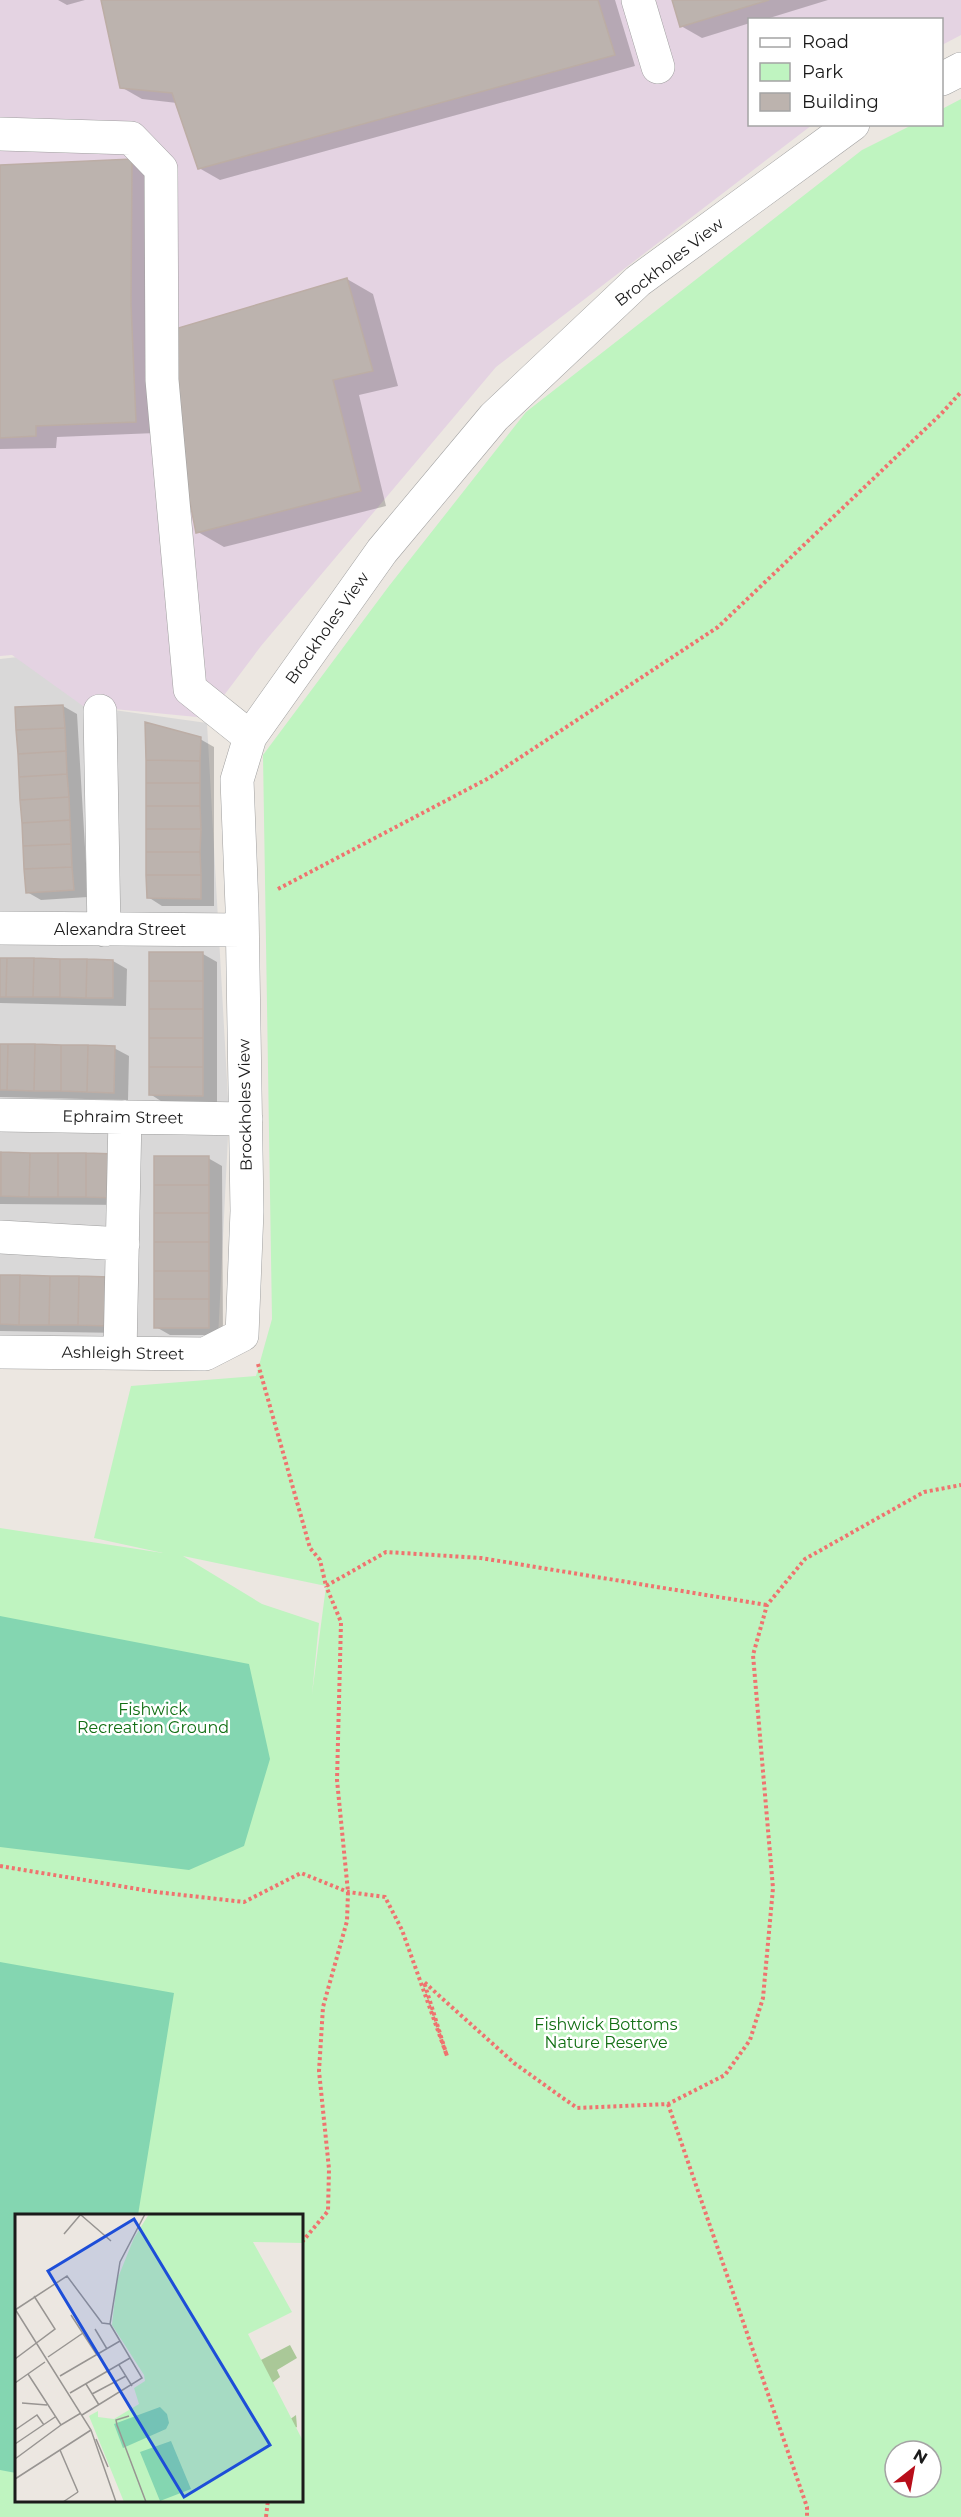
<svg xmlns="http://www.w3.org/2000/svg" width="961" height="2517" font-family="Montserrat,sans-serif">
<style>
.residential{fill:#d9d8d8}
.industrial{fill:#e4d3e2}
.park{fill:#bff4c0;fill-rule:evenodd}
.pitch{fill:#84d6b1}
.shadow{fill:#0003}
.building{fill:#bcb3ae;stroke:#bcada5;stroke-width:1.5}
.lines{fill:none;stroke-linecap:round;stroke-linejoin:round}
.minor-casing{stroke:#9f9f9f;stroke-width:34}
.path{stroke:#ef736f;stroke-width:4;stroke-dasharray:3 3;stroke-linecap:butt}
.minor{stroke:#fff;stroke-width:33}
.labels{text-anchor:middle;dominant-baseline:central;stroke-width:5;stroke-linejoin:round;paint-order:stroke}
.street-label{font-size:16px;fill:#1b1b1b;stroke:#fff}
.park-label{font-size:16px;fill:#126f14;stroke:#fff}
.inset-road{fill:none;stroke:#989592;stroke-width:1.5}
.view{fill:#1d4ed8;fill-opacity:0.15;stroke:#1d4ed8;stroke-width:3}
.inset-edge{fill:none;stroke:#1b1b1b;stroke-width:3}
</style>
<rect width="100%" height="100%" fill="#ece7e1"/>
<path class="residential" d="M18 657 85 706 207 723 229 1116 218 1339 0 1336V659Z"/>
<path class="industrial" d="M0 0H961V35L942 45V20H750V124L812 125 496 367 261 646 207 718 83 706 12 655 0 656Z"/>
<path class="park" d="M961 99V2517H0V1528L163 1553 94 1538 131 1386 256 1376 272 1319 263 755 389 586 526 412 862 150 912 125 942 124V109ZM183 1556 326 1586 312 1694 319 1623 262 1604ZM16 2216H302V2500H16ZM895 2451H931V2487H895Z"/>
<path class="pitch" d="M0 1616 249 1664 270 1759 244 1846 189 1870 0 1847Z
M0 1962 174 1993 138 2215 16 2216V2473L0 2470Z"/>
<path class="shadow" d="M58 0H85L67 5Z
M103 0H615L635 66 220 180 199 168 177 103 142 99 121 87Z
M674 0H828L763 20H750V23L702 38 681 26Z
M132 161 152 173 156 433 57 437 56 448 0 449V167Z
M347 279 373 294 398 386 359 395 386 506 224 547 198 532Z
M63 706 77 714 88 897 41 900 27 892Z
M200 739 214 747V906H162L148 897Z
M203 954 217 962V1103H164L150 1094Z
M0 959 113 961 127 969 126 1006 0 1003Z
M0 1045 114 1048 129 1056 128 1100 0 1097Z
M0 1154 128 1205 0 1204Z
M208 1158 222 1166 223 1335H170L156 1327Z
M0 1276 122 1333 0 1331Z"/>
<path class="building" d="M101 0H598L615 55 198 169 172 93 120 88Z
M672 0H769L680 27Z
M132 159 131 304 136 422 36 426V436L0 438V165Z
M347 278 373 371 333 380 361 491 196 533 183 467 175 329Z
M63 705 65 728 16 730 15 707Z
M145 722 201 737 200 761 146 760Z
M65 728 66 751 18 754 16 730Z
M66 751 67 774 19 777 18 754Z
M146 760 200 761V783H146Z
M67 774 69 797 20 800 19 777Z
M146 783H200V806H146Z
M69 797 70 820 22 823 20 800Z
M146 806H200L201 829H146Z
M70 820 71 844 23 846 22 823Z
M146 829H201L200 852H146Z
M71 844 72 867 24 869 23 846Z
M146 852H200L201 875H146Z
M72 867 74 890 26 893 24 869Z
M146 875H201V899L147 898Z
M149 952H203V981H149Z
M0 958H7L6 997H0Z
M7 958H34L33 997H6Z
M34 958 60 959V997H33Z
M60 959H87L86 998 60 997Z
M87 959 113 960V998H86Z
M149 981H203V1009H149Z
M149 1009H203V1038H149Z
M149 1038H203V1067H149Z
M0 1044H8L7 1090H0Z
M8 1044H35L34 1091 7 1090Z
M35 1044 61 1045V1091H34Z
M61 1045H88L87 1092 61 1091Z
M88 1045 115 1046 114 1093 87 1092Z
M149 1067H203V1096L149 1095Z
M0 1152H1V1196H0Z
M1 1152 30 1153 29 1197 1 1196Z
M30 1153H58V1197H29Z
M58 1153H86V1197H58Z
M86 1153 115 1154 114 1198 86 1197Z
M154 1156H209V1185H154Z
M154 1185H209V1213H154Z
M154 1213H209V1242H154Z
M154 1242H209V1271H154Z
M154 1271H209V1299H154Z
M0 1275H20L19 1325 0 1324Z
M20 1275 50 1276 49 1325H19Z
M50 1276H79L78 1325H49Z
M79 1276 109 1277 108 1326 78 1325Z
M154 1299H209V1328H154Z"/>
<g class="lines">
<g class="minor-casing">
<path id="minor" d="M638 0 658 67
M942 79 961 69
M0 134 131 138 161 169 162 380 190 689 250 737
M100 711 104 930
M0 928 241 930
M0 1115 246 1119
M0 1237 123 1244
M0 1352 205 1354 242 1335 247 1211 242 907 237 780 250 737 382 551 494 417 638 281 853 124
M120 1353 125 1117"/>
</g>
<path class="path" d="M278 889 489 778 718 627 941 414 961 392
M258 1364 310 1548 320 1560 326 1586 386 1552 481 1558 767 1605
M0 1866 156 1892 244 1902 301 1873 348 1892 385 1897 402 1930 447 2056 424 1982 514 2063 577 2108 668 2104 725 2075 750 2040 763 1998 773 1888 753 1655 767 1605 805 1559 924 1492 961 1485
M668 2104 807 2507V2517
M302 2242 328 2211 329 2169 319 2071 323 2007 347 1921 348 1892 337 1780 341 1622 326 1586
M266 2517 268 2500"/>
<use href="#minor" class="minor"/>
</g>
<g class="labels">
<g class="street-label">
<text transform="translate(669 262) rotate(-38)">Brockholes View</text>
<text transform="translate(327 628) rotate(-55)">Brockholes View</text>
<text x="120" y="929">Alexandra Street</text>
<text transform="translate(245 1105) rotate(-91)">Brockholes View</text>
<text transform="translate(123 1117) rotate(1)">Ephraim Street</text>
<text transform="translate(123 1353) rotate(1)">Ashleigh Street</text>
</g>
<g class="park-label">
<text x="153" y="1709">Fishwick<tspan x="153" dy="18">Recreation Ground</tspan></text>
<text x="606" y="2024">Fishwick Bottoms<tspan x="606" dy="18">Nature Reserve</tspan></text>
</g>
</g>
<g transform="translate(15 2214)">
<rect width="288" height="288" fill="#ece7e1"/>
<path d="M275 131 282 144 262 156 265 163 235 186 254 220 281 201 282 213 254 227 232 184 249 167 244 147Z" fill="#aac898"/>
<path d="M134 0H288V29L238 28 277 98 233 120 288 227V288H109L74 202 83 197V203L99 205 124 190 119 174 130 167 129 161 97 111 102 66 119 24Z" fill="#bff4c0"/>
<path d="M145 193 152 200 154 209 151 215 108 234 99 210ZM156 227 176 275 145 287 125 238Z" fill="#84d6b1"/>
<path class="inset-road" d="M66 1 96 27M49 20 66 0M0 95 76 216 101 288M0 96 52 62 87 109 95 110M56 101 82 141M80 115 92 135M33 143 68 119M0 145 40 115 19 82M104 151 117 172M13 160 46 211 66 199M45 162 105 127M0 169 30 148M71 170 84 191M55 179 115 144M77 180 111 162M7 189 32 191M67 201 127 164 95 110 105 48 130 0M114 202 101 206 102 211 131 288M0 216 22 201 29 211M81 225 93 253M0 230 40 203M45 236 63 278M0 245 46 211M0 265 76 216M48 288 63 278"/>
<path class="view" d="M119 5 255 231 169 283 33 57Z"/>
<rect width="288" height="288" class="inset-edge"/>
</g>
<rect x="748" y="18" width="195" height="108" fill="#ffffff" stroke="#a4a4a4" stroke-width="1.5"/>
<rect x="760" y="38" width="30" height="9" fill="#ffffff" stroke="#a4a4a4" stroke-width="1.5"/>
<text x="802" y="48" font-size="18" fill="#1b1b1b">Road</text>
<rect x="760" y="63" width="30" height="18" fill="#bff4c0" stroke="#a4a4a4" stroke-width="1.5"/>
<text x="802" y="78" font-size="18" fill="#1b1b1b">Park</text>
<rect x="760" y="93" width="30" height="18" fill="#bcb3ae" stroke="#a4a4a4" stroke-width="1.5"/>
<text x="802" y="108" font-size="18" fill="#1b1b1b">Building</text>
<g transform="translate(913 2469) rotate(31)"><circle r="28" fill="#ffffff" stroke="#a4a4a4" stroke-width="1.5"/>
<path d="M0-4.5L10 22L0 15L-10 22Z" fill="#b80e1a"/>
<text y="-9" font-size="16" font-weight="bold" text-anchor="middle" fill="#1b1b1b">N</text>
</g>
</svg>
